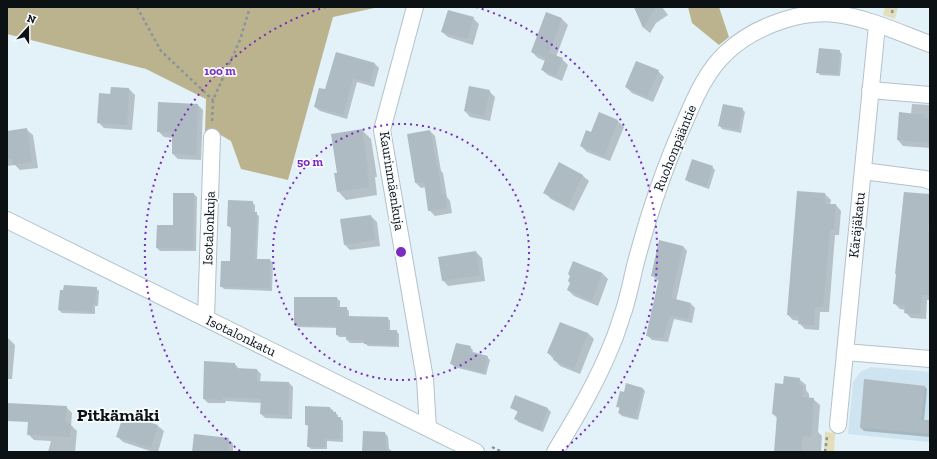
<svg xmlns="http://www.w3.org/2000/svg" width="937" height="459" font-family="'Zilla Slab',serif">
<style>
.built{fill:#cee4f0}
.green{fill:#e5deba}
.forest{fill:#bab38d}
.shadow{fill:#0003}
.building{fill:#aebbc3}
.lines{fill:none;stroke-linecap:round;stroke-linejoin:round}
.minor-casing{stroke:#b4c1c9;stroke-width:18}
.path{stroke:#8a949a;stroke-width:2.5;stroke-dasharray:3 3;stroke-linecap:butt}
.minor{stroke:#fff;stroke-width:16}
.ring{fill:none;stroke:#7b2cbf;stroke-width:2;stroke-dasharray:2 4}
.labels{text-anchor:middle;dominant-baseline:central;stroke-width:3.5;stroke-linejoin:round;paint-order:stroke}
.street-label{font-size:14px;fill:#0c1113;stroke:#f9fcfe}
.district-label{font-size:18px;font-weight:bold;fill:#0c1113;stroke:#f9fcfe}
.centre{fill:#7b2cbf;stroke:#f9fcfe;stroke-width:2}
.ring-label{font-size:12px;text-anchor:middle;font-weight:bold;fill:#7b2cbf;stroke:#f9fcfe;stroke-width:3.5;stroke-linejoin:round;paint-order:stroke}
</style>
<rect width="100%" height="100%" fill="#e3f1f9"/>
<path class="built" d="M871 367 930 372V442L848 434 853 382 860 372Z"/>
<path class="green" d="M885 7H898L895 19 883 15Z
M825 432 835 433 834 452H824Z"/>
<path class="forest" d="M7 7H379L333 17 288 180 241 169 231 141 219 134 205 132 206 99 146 69 7 34Z
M688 7H719L729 37 719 45 692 23Z"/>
<path class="shadow" d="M634 7H662L668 15 656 23 650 33 644 28Z
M547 13 562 19 568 25 556 57 562 59 568 65 562 81 548 75 542 70 545 61 538 58 532 52Z
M473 18 479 24 473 45 448 37 442 32Z
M839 51 842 54 840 76 820 75 818 72Z
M637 62 658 71 664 77 653 102 632 93 626 87Z
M375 64 379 68 374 87 357 82 347 119 320 111 315 107 325 90Z
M129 89 135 95 132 130 104 128 98 122Z
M489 91 495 97 490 121 470 117 465 111Z
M912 104 930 105V148L903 146 898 140 911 114Z
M198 105 203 110 201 160 178 159 173 154V138L164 137 158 131Z
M742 109 745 112 741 133 722 129 720 126Z
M600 114 618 121 624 127 610 161 587 152 581 146 592 133Z
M27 130 33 135 38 168 20 170 15 165 7 166V132Z
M362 130 371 139 377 177H375L377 195 346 200 338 191 339 174Z
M430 131 435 136 441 171 443 173 447 197 450 201 452 213 435 216 429 210 426 187 421 188 416 183Z
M560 164 583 176 589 181 574 211 551 199 545 193Z
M712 167 715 170 709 189 689 182 686 180Z
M904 193 930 195V300H927L926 319 911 318 905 312 906 310 900 309 894 303Z
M194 194 197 197 196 251H160L157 248 174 226Z
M825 194 831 200 830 205H836L841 211 839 235H835L829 312H820L819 330 805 329 799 323V321L793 320 788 315Z
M252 202 255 205V213L259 216 257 260H270L273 263 272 291 224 289 221 286 231 262 232 229 228 226Z
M371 216 377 222 380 246 350 250 345 245Z
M683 246 687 251 676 301 691 304 695 308 692 323 674 319 668 342 652 340 647 335 660 281 657 280 652 275Z
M476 252 482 258 485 281 448 286 443 280Z
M573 262 602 273 608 279 598 306 574 296 568 290 571 283Z
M96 288 99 291 98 306H95V314L62 313 59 310Z
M337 298 340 301V308H346L349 311V317L388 318 390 321V331H396L399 334V347L368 346 365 343H350L347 340V337H339L337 335V328L298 327 295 325Z
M588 333 594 339 580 374 560 366 548 353Z
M7 338 9 339 15 345 12 379H7Z
M470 347 473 350 472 353 487 357 490 360 486 375 454 367 452 364Z
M235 364 239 369 257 370 261 374 260 382 289 383 293 387 292 419 265 418 261 414 262 403 226 401 225 403H208L204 399Z
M799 379 806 385V390L809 394V398L813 399 820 405 818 432 822 436 821 452H775L777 418 773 414 784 385Z
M924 386 927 389 924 421H930V437L864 431 861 428Z
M643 389 645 391 638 420 622 416 619 413 620 409 617 406 625 393Z
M516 396 548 409 551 412 543 432 518 422 516 419 518 412 511 408Z
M66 407 72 413 71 425 77 431 75 452H48L51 441 34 440 28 434Z
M330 408 333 410V413H335L338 415V418H340L343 421V442L327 441V449H311L308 446 309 427 306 424Z
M124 415 158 426 164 431 158 452H153L123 442 117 436Z
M385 433 388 437 389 449 393 452H363Z
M228 439 233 444V452H193Z"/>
<path class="building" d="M634 7H656L643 28Z
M448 10 474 17 467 39 441 32Z
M546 12 562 18 549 53 563 58 556 75 541 70 546 58 531 52Z
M819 48 840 50 838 74 816 73Z
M336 52 375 63 370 83 353 78 343 115 314 107 319 88 325 89Z
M636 61 659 70 647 97 625 87Z
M469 86 490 90 484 116 464 111Z
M111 87 129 88 127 125 97 123 99 93 110 94Z
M158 102 198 104 196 155 172 154V132H157Z
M723 104 743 108 738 130 718 126Z
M599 112 618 120 604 156 580 146 586 130 591 132Z
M899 112 924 115 923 118H930V143L897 140Z
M27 128 32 162 13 165 12 159H7V131Z
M362 129 368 169H367L369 187 337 192 334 173H337L331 134Z
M430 130 437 167H438L442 195 445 194 447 208 428 211 424 182 415 183 407 134Z
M692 159 713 166 706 187 685 180Z
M559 162 583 175 568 206 543 193Z
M797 191 825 193V204H836L834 230H830L823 307H815L814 325 798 324 799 316 787 315Z
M904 192 930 194 928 233H930V295H922L920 314 904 313 905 305 893 304 896 274H895Z
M173 193H194L193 249 156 248 157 225H173Z
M228 200 253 201 252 212H257L255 259H270V288L220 287 221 261H230L231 226H227Z
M371 215 375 240 344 245 340 219Z
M659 240 683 246 671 298 691 303 688 319 670 315 663 338 660 337 659 338 646 336 659 278 651 276Z
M476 251 480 275 442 281 438 257Z
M573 261 602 273 592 301 567 290 570 283 568 281 570 276 568 274Z
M64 285 97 287 95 304H93L92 312 58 310 60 290H63Z
M294 297H337V307H347V316L388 317V330H397L396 345 364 344V340H346V335H336V326L294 325Z
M560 322 588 333 574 369 553 360 555 356 547 353Z
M456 343 471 346 469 351 488 356 484 373 450 364Z
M204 361 235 363V368L257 369V381L289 382 288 415 260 414 261 399 222 397V400L203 399Z
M784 376 800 378 799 385 803 386 802 397 814 398 811 437 803 436 801 452H774L777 415 772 414 775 383 783 384Z
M864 379 925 386 921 420H930V434L860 428Z
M626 383 643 388 635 418 618 413 620 407H616L620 391 624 392Z
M515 395 548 408 540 430 514 419 518 411 510 408Z
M7 403 67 406 65 423 71 424 70 437 27 435 28 422 7 421Z
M305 406 330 407V411L336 412V417H341L340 439H325V447H307L308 425H305Z
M124 414 158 425 151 448 116 437Z
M363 431 385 432 386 452H362Z
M194 434 229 438 228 452H192Z"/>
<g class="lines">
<g class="minor-casing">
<path id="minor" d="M415 7 382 130 425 379 428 428
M870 90 930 95
M863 171 925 179 930 181
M7 220 476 452
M206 318 212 137
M845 352 930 359
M838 425 877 25
M555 452C576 417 597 382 612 344 617 333 620 321 624 310 629 294 632 278 636 262 649 213 665 165 686 119 696 95 708 69 727 52 744 36 762 27 784 20 800 15 819 12 836 14 868 18 900 33 930 44"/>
</g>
<path class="path" d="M137 7 161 51 213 100
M892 13 893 7
M212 121 213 100 240 40 250 7
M492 447 502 452
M825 452 827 437"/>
<use href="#minor" class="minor"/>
</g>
<g class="ring">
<circle cx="401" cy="252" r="128"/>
<path d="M240 451A256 256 0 0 1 326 7M476 7A256 256 0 0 1 562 451"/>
</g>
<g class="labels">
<g class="street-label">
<text transform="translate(675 148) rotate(-68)">Ruohonpääntie</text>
<text transform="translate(392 181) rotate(81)">Kaurinmäenkuja</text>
<text transform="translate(857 225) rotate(-84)">Käräjäkatu</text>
<text transform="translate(209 228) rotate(-88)">Isotalonkuja</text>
<text transform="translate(241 336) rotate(26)">Isotalonkatu</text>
</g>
<g class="district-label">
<text x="118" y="415">Pitkämäki</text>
</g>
</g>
<circle cx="401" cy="252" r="6" class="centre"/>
<g class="ring-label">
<text x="220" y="75">100 m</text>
<text x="310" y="166">50 m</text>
</g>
<rect width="937" height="459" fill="none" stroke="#0c1113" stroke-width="16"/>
<g transform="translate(28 28) rotate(21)" stroke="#f9fcfe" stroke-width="3" paint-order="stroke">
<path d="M0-3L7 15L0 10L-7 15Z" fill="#0c1113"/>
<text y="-6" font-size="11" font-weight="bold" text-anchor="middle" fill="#0c1113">N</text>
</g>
</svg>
